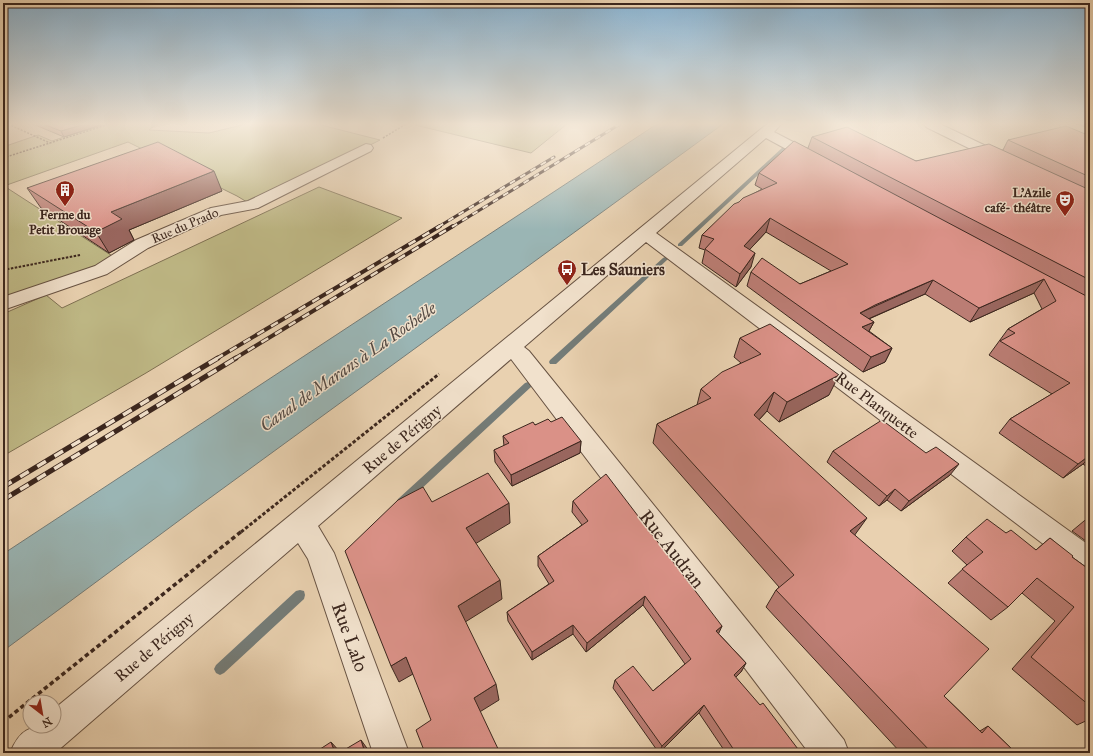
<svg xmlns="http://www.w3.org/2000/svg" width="1093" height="756" font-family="'IM FELL Great Primer',serif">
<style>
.green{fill:#bfb986;stroke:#7e7052}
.water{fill:#9ab5b4;stroke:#747c78}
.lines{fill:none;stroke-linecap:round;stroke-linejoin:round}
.stream{fill:#747c78;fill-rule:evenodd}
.minor-casing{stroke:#675242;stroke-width:2}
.path-far3{stroke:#3c271e;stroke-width:1.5;stroke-dasharray:2 1.5;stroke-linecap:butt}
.path-far2{stroke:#3c271e;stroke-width:2;stroke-dasharray:2.5 1.5;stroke-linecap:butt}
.path-far1{stroke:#3c271e;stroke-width:3;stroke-dasharray:3.5 2;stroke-linecap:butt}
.path{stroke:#3c271e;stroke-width:3.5;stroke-dasharray:4.5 3;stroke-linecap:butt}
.minor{fill:#f1e1cc;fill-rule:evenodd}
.rail-far2-casing{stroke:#3c271e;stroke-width:3}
.rail-far1-casing{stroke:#3c271e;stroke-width:4}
.rail-casing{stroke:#3c271e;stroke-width:5}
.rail-far2{stroke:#f1e1cc;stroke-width:2;stroke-dasharray:6;stroke-linecap:butt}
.rail-far1{stroke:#f1e1cc;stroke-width:2.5;stroke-dasharray:8;stroke-linecap:butt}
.rail{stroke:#f1e1cc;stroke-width:3.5;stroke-dasharray:10;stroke-linecap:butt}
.wall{fill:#bb7d74;stroke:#3c271e}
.shaded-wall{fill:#99665e;stroke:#3c271e}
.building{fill:#da9187;stroke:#3c271e}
.labels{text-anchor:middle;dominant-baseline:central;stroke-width:3;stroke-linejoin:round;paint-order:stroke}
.far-poi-label{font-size:13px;font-weight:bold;fill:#3c271e;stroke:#f1e1cc;text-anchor:end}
.far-street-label{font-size:13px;fill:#3c271e;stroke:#f1e1cc}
.poi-label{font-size:16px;font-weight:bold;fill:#3c271e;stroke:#f1e1cc;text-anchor:start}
.street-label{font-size:16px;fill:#3c271e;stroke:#f1e1cc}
.water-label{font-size:17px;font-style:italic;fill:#544a44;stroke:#f1e1cc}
.near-street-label{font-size:19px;fill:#3c271e;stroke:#f1e1cc}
</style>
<rect width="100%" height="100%" fill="#e9d1b0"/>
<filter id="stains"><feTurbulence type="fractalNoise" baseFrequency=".005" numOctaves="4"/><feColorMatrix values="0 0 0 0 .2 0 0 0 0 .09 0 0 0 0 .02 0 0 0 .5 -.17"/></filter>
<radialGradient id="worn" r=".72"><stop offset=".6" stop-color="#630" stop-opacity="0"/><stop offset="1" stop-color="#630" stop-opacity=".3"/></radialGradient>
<path class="green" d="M102 124H157L149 130 209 133 246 124H317L380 140 252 205 237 196 128 142 4 186 117 259 3 304V147L38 135 52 141Z
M418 124H567L531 153 415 125Z
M319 187 402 218 146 373 3 456V314L46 295 62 308Z"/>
<path class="water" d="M657 124H723L192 511 3 651V554Z"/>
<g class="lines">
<path class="stream" d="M783 147 787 148 682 246H678V244Z
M665 257 668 259 667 260 556 364H550L549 362 550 360 663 258Z
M528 382 532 385 531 387 404 505 401 506 398 505 396 502 398 499 525 383Z
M300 590 304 591 305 595 304 599 224 673 220 675 216 673 214 669 216 665 296 591Z"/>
<g class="minor-casing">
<path id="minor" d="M767 124H781L774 132 820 156 822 159 820 162H810L766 138 656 233 1090 546V576L1080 572 646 242 524 347 529 351 844 740 849 753H809L511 359 318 526 334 553 409 753H373L308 559 298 543 55 753H10C20 729 29 726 54 726V709Z
M924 124H940L1009 157 1011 160 1009 163H999L926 127Z
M1059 124H1076L1090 129V138L1061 127Z
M366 144 371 145 373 148 371 151 258 208 221 215 148 248 107 274 3 310V297L95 266 136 240 211 208 248 201Z"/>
</g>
<path class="path-far3" d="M8 124 50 143
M383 138 406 124
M3 158 109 124"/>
<path class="path-far2" d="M3 270 80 255"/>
<path class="path-far1" d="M241 532 439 374"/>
<path class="path" d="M3 722 242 531"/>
<use href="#minor" class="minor"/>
<g class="rail-far2-casing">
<path id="rail-far2" d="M438 227 554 157
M452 227 620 124"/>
</g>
<g class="rail-far1-casing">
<path id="rail-far1" d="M216 359 440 226
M234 359 453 226"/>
</g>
<g class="rail-casing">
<path id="rail" d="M3 487 218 358
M3 500 236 358"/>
</g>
<use href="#rail-far2" class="rail-far2"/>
<use href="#rail-far1" class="rail-far1"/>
<use href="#rail" class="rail"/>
</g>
<path class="wall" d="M33 124H104L64 137Z
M1090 136V469L1083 464 1063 478 999 433 1010 419 1052 394 989 355 1008 329 1042 309 1034 293 970 322 925 294 869 319 874 322 869 331 892 348 885 362 863 372 747 286 751 272 800 284 831 271 766 232 749 250 751 267 736 287 702 263 705 250 699 248 702 235 739 202 762 189 755 185 759 173 808 148 812 137 916 161 1003 150 1008 140Z
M27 188 222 191 129 230 134 240 109 253 41 208Z
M740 338 829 395 779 422 767 411 759 420 855 535 944 696 980 731 988 726 1016 753H901L766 607 776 590 779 587 653 443 657 424 697 405 701 389 741 363 734 357Z
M551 422 581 441 580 453 512 486 495 462 494 450 504 446 503 436 535 425Z
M833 451 950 475 901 511 887 500 879 506 827 462Z
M573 501 722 626 718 633 746 663 741 672 735 677 801 753H726L699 713 659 753 613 688 615 680 653 691 685 664 643 605 586 652 573 634 532 660 508 621 507 612 549 584 538 566V556L582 525 572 512Z
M1090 516V544L1072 531Z
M1006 533 1036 550 1050 538 1072 557 1090 570V719L1077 725 1012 669 1055 621 1022 593 1008 607 991 620 948 583 967 565 952 551 966 537Z"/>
<path class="shaded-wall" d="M85 124H104L64 137 61 131Z
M214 171 222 191 129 230 134 240 109 253 96 232 111 212Z
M770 218 766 232 740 260 744 246Z
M755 253 751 267 736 287 740 274Z
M1044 279 1034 293 970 322 979 308Z
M933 280 925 294 868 319 860 313Z
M874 322 866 336 862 327Z
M892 348 885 362 863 372 871 357Z
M839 375 829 395 779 422 787 402Z
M774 392 767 411 746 434 754 415Z
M581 441 580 453 512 486 511 475Z
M1090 455V457L1083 464 1063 478 1078 464Z
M959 464 950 475 901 511 909 501Z
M895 489 887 500 879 506 887 496Z
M509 503 510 523 470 547 466 528Z
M867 518 854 536 850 531Z
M500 580 502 599 462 624 458 606Z
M645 596 643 605 586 652 587 643Z
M573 625V634L532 660V652Z
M722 626 718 635 716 631Z
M406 657 413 674 399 682 391 666Z
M746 663 741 672 729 684 734 675Z
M496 684 499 700 478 713 474 698Z
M704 705 699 713 659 753 662 746Z
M361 740 369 751 370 753H365Z
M331 742 341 753H335Z"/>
<path class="building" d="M43 124H85L61 131Z
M1066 126 1090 136V177L1008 140Z
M847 127 916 161 989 144 1090 190V280L812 137Z
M794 141 1090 298V455L1078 464 1010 419 1070 383 1000 341 1015 333 1008 329 1056 301 1044 279 979 308 933 280 875 305 860 313 874 322 862 327 892 348 871 357 751 272 762 258 800 284 848 264 770 218 744 246 755 253 740 274 705 249 714 239 702 235 734 204 739 202 743 198 777 183 759 173Z
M158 142 214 171 111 212 122 219 96 232 27 188Z
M770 324 839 375 787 402 774 392 754 415 867 518 850 531 989 649 944 696 982 733 988 726 1016 753H932L776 590 794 575 657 424 711 398 701 389 722 372 761 354 740 338Z
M562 417 581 441 511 475 494 450 509 443 503 436 533 422 535 425 548 419 551 422Z
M882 420 926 453 936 447 959 464 909 501 895 489 887 496 833 451Z
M488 473 509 503 466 528 500 580 458 606 496 684 474 698 500 753H425L416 730 431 720 406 657 391 666 345 551 398 500 423 487 432 502Z
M606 474 722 626 716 631 746 663 734 675 760 705 763 703 801 753H736L704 705 662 746 615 680 633 666 653 691 691 659 645 596 587 643 573 625 532 652 507 612 554 581 538 556 588 521 573 501Z
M987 519 1006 533 1011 530 1036 550 1050 538 1073 556 1072 557 1090 570V706L1031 657 1074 607 1037 578 1008 607 962 569 983 552 966 537Z
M361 740 365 753H339Z
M331 742 335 753H314Z"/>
<linearGradient id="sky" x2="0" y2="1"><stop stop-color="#89b4d3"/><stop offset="0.54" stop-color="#f5eadb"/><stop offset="1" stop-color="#f5eadb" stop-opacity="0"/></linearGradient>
<rect width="1093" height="230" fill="url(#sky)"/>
<defs>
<g id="building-pin" transform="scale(1)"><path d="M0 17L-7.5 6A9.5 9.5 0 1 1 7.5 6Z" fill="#8f2418" stroke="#f1e1cc"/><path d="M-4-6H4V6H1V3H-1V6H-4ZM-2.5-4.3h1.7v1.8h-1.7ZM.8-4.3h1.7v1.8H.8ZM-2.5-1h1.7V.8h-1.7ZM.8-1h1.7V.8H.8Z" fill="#fff"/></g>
<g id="theatre-pin" transform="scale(1)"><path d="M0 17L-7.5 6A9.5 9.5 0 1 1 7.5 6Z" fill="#8f2418" stroke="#f1e1cc"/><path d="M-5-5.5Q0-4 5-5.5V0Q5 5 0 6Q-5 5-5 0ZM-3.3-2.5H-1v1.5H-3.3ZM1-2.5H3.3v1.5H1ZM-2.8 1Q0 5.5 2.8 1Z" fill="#fff"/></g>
<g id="bus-pin" transform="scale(1)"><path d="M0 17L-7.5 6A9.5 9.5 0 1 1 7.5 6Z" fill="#8f2418" stroke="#f1e1cc"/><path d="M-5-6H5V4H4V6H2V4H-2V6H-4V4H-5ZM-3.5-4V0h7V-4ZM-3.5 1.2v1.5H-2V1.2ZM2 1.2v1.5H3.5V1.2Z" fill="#fff"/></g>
</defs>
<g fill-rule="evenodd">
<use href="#building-pin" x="65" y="190"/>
<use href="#theatre-pin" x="1065" y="200"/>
<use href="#bus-pin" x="567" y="269"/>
</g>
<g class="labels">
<g class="far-poi-label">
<text x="1051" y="193">L'Azile<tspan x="1051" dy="15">café- théâtre</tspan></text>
<text x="65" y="215" text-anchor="middle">Ferme du<tspan x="65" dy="15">Petit Brouage</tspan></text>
</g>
<g class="far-street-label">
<text transform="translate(185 226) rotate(-23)">Rue du Prado</text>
</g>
<g class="poi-label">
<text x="581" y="269">Les Sauniers</text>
</g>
<g class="street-label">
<text transform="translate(877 405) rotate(37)">Rue Planquette</text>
<text transform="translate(402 439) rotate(-40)">Rue de Périgny</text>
<text transform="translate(154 647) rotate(-40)">Rue de Périgny</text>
</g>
<g class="water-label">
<text transform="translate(348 367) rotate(-35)">Canal de Marans à La Rochelle</text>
</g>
<g class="near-street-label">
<text transform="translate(672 549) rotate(52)">Rue Audran</text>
<text transform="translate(350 637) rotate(70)">Rue Lalo</text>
</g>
</g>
<rect width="1093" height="756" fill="none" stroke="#e9d1b0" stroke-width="16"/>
<rect x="4" y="4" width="1085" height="748" fill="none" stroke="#3c271e" stroke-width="2"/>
<rect x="8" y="8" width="1077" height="740" fill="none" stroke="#3c271e"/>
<g transform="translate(42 714) rotate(149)"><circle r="19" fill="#f1e1cc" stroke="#a99786"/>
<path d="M0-3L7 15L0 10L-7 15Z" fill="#8f2418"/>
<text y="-6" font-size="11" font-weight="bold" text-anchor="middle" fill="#3c271e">N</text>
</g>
<rect width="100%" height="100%" filter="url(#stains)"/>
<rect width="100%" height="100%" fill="url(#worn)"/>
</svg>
